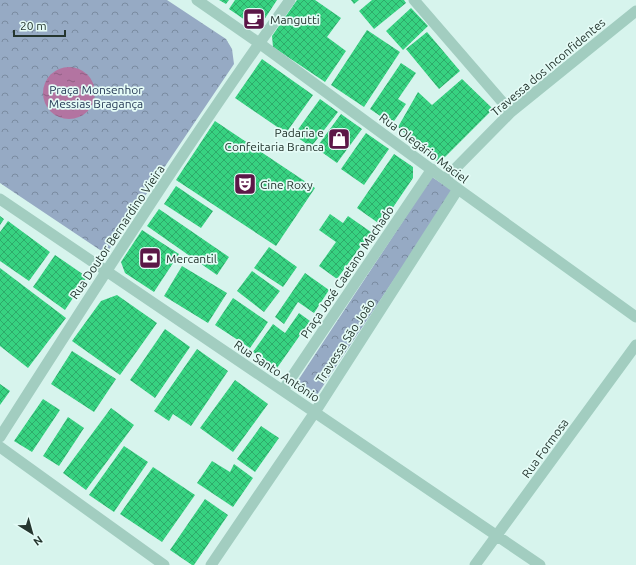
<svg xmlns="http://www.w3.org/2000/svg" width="636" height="565" font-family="Ubuntu,sans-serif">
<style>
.park{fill:url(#park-crowns)}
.water{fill:url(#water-ripples)}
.building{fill:url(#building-cross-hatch)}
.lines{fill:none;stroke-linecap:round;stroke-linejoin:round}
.minor{stroke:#a2cdc0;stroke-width:11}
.labels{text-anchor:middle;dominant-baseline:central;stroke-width:3.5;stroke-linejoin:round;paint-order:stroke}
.poi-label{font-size:12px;fill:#25362f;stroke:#e4fbf6;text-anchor:start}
.street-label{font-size:12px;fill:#25362f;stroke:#e4fbf6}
.park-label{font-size:12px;fill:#273a57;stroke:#e4fbf6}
</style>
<defs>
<pattern id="park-crowns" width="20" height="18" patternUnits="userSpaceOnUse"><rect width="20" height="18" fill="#96aac4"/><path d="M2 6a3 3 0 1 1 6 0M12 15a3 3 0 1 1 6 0" fill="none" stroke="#7a8ba0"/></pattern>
<pattern id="water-ripples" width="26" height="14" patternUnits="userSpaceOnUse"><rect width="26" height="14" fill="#b374a1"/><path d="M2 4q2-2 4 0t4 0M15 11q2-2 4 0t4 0" fill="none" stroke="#916084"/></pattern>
<pattern id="building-cross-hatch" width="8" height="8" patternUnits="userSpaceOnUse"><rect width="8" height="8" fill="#37d281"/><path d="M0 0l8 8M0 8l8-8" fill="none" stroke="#2eab6a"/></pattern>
</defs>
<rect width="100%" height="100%" fill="#d7f4ed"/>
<path class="park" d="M0 0H167L226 39 232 49 234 64 106 254 0 183Z
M432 177 453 191 313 401 293 388Z"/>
<path class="water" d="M43 93a26 26 0 1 1 52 0a26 26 0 1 1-52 0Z"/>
<path class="building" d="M219 0H229L226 4Z
M235 0H277L258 29 229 9Z
M297 0H315L341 18 327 37 346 51 325 82 273 47 272 36Z
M351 0H359L354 4Z
M372 0H404L406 3 374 29 359 11Z
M411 8 428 26 403 50 386 31Z
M367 30 400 52 364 107 331 85Z
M427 32 460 71 439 89 406 49Z
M262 59 313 95 286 133 235 98Z
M401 63 416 73 398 99 406 104 392 124 370 109Z
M462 79 493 109 439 163 398 127 418 92 432 105Z
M320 99 338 112 311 147 294 135Z
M341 114 362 129 337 163 316 148Z
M215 121 315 188 276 246 176 180Z
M366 133 389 149 364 185 341 169Z
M394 154 413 167V178L381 225 357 208Z
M176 186 213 211 201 228 164 204Z
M159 209 229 257 217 275 147 226Z
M330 214 343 223 348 216 371 232 337 279 319 266 336 242 319 230Z
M0 216 4 219 0 225Z
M8 221 50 252 29 281 0 261V232Z
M142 230 179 254 154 292 125 273 121 262Z
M269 247 297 267 283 287 254 268Z
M55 255 87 277 65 310 33 287Z
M182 266 227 293 208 323 164 296Z
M0 268 66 318 28 368 0 346Z
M252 271 280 291 264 312 237 291Z
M305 273 329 290 314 313 298 302 284 324 275 317Z
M117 295 157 323 120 375 72 341 101 301Z
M233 298 268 322 250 348 215 325Z
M299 313 310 321 277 368 253 352 273 324 285 333Z
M165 329 190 347 155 398 130 380Z
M197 349 228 371 191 426 173 414 169 421 154 411Z
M72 351 116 379 94 412 51 384Z
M235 380 268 404 233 452 200 428Z
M0 384 10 391 0 405Z
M43 399 60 410 32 452 14 441Z
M111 408 134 425 86 490 63 473Z
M68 417 84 428 59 466 43 456Z
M261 426 279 438 255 472 237 459Z
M124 446 148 462 114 512 89 495Z
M212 461 230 472 234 464 253 478 233 507 197 483Z
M153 467 195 495 162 542 120 514Z
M205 499 228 515 194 565H192L170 550Z"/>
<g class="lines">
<path class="minor" d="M197 0 259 43 458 189 636 317
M414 0 511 112
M445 179 511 112 636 11
M0 199 540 565
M283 390 432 169
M0 437C94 290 188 142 290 0
M0 447 164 565
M211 565 315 412 458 189
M475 565 636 345"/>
</g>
<defs>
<g id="cafe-square" transform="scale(1.15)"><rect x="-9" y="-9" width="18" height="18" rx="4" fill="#5c1747" stroke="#e4fbf6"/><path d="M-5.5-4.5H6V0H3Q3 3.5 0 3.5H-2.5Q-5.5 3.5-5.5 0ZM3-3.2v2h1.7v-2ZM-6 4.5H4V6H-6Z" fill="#fff"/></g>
<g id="shop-square" transform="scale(1.15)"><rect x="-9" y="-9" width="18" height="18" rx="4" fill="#5c1747" stroke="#e4fbf6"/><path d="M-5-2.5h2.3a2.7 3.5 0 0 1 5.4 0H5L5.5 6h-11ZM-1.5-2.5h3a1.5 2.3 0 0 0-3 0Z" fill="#fff"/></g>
<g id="theatre-square" transform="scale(1.15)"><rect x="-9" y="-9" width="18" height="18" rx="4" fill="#5c1747" stroke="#e4fbf6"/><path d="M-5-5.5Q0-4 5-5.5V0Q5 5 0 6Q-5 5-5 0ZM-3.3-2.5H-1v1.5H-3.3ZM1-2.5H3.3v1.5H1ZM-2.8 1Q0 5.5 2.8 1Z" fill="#fff"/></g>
<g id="bank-square" transform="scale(1.15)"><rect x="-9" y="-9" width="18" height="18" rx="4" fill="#5c1747" stroke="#e4fbf6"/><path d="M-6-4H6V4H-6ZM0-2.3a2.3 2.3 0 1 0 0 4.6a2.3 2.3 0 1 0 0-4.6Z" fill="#fff"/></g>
</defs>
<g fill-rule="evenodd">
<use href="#cafe-square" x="254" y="19"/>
<use href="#shop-square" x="339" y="139"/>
<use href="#theatre-square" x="245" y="184"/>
<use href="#bank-square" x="150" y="258"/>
</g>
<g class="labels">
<g class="poi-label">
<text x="270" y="19">Mangutti</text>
<text x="324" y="132" text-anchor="end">Padaria e<tspan x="324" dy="14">Confeitaria Branca</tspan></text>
<text x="260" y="184">Cine Roxy</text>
<text x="166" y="258">Mercantil</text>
</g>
<g class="street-label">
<text transform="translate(548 67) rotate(-40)">Travessa dos Inconfidentes</text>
<text transform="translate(424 148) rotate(37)">Rua Olegário Maciel</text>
<text transform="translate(117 232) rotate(-56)">Rua Doutor Bernardino Vieira</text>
<text transform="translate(347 272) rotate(-56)">Praça José Caetano Machado</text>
<text transform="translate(345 341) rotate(-57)">Travessa São João</text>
<text transform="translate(277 371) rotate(34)">Rua Santo Antônio</text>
<text transform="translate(545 448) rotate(-54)">Rua Formosa</text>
</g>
<g class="park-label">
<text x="96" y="89">Praça Monsenhor<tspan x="96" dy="14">Messias Bragança</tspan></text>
</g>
</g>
<g transform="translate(32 533) rotate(143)" stroke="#e4fbf6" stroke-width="3" paint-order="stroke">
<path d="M0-3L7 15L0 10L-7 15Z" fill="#25362f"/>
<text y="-6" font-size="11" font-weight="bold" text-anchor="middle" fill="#25362f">N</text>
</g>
<path d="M14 30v6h51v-6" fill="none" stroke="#25362f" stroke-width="2"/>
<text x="20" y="30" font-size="12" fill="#25362f" stroke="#e4fbf6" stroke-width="3" paint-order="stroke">20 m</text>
</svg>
